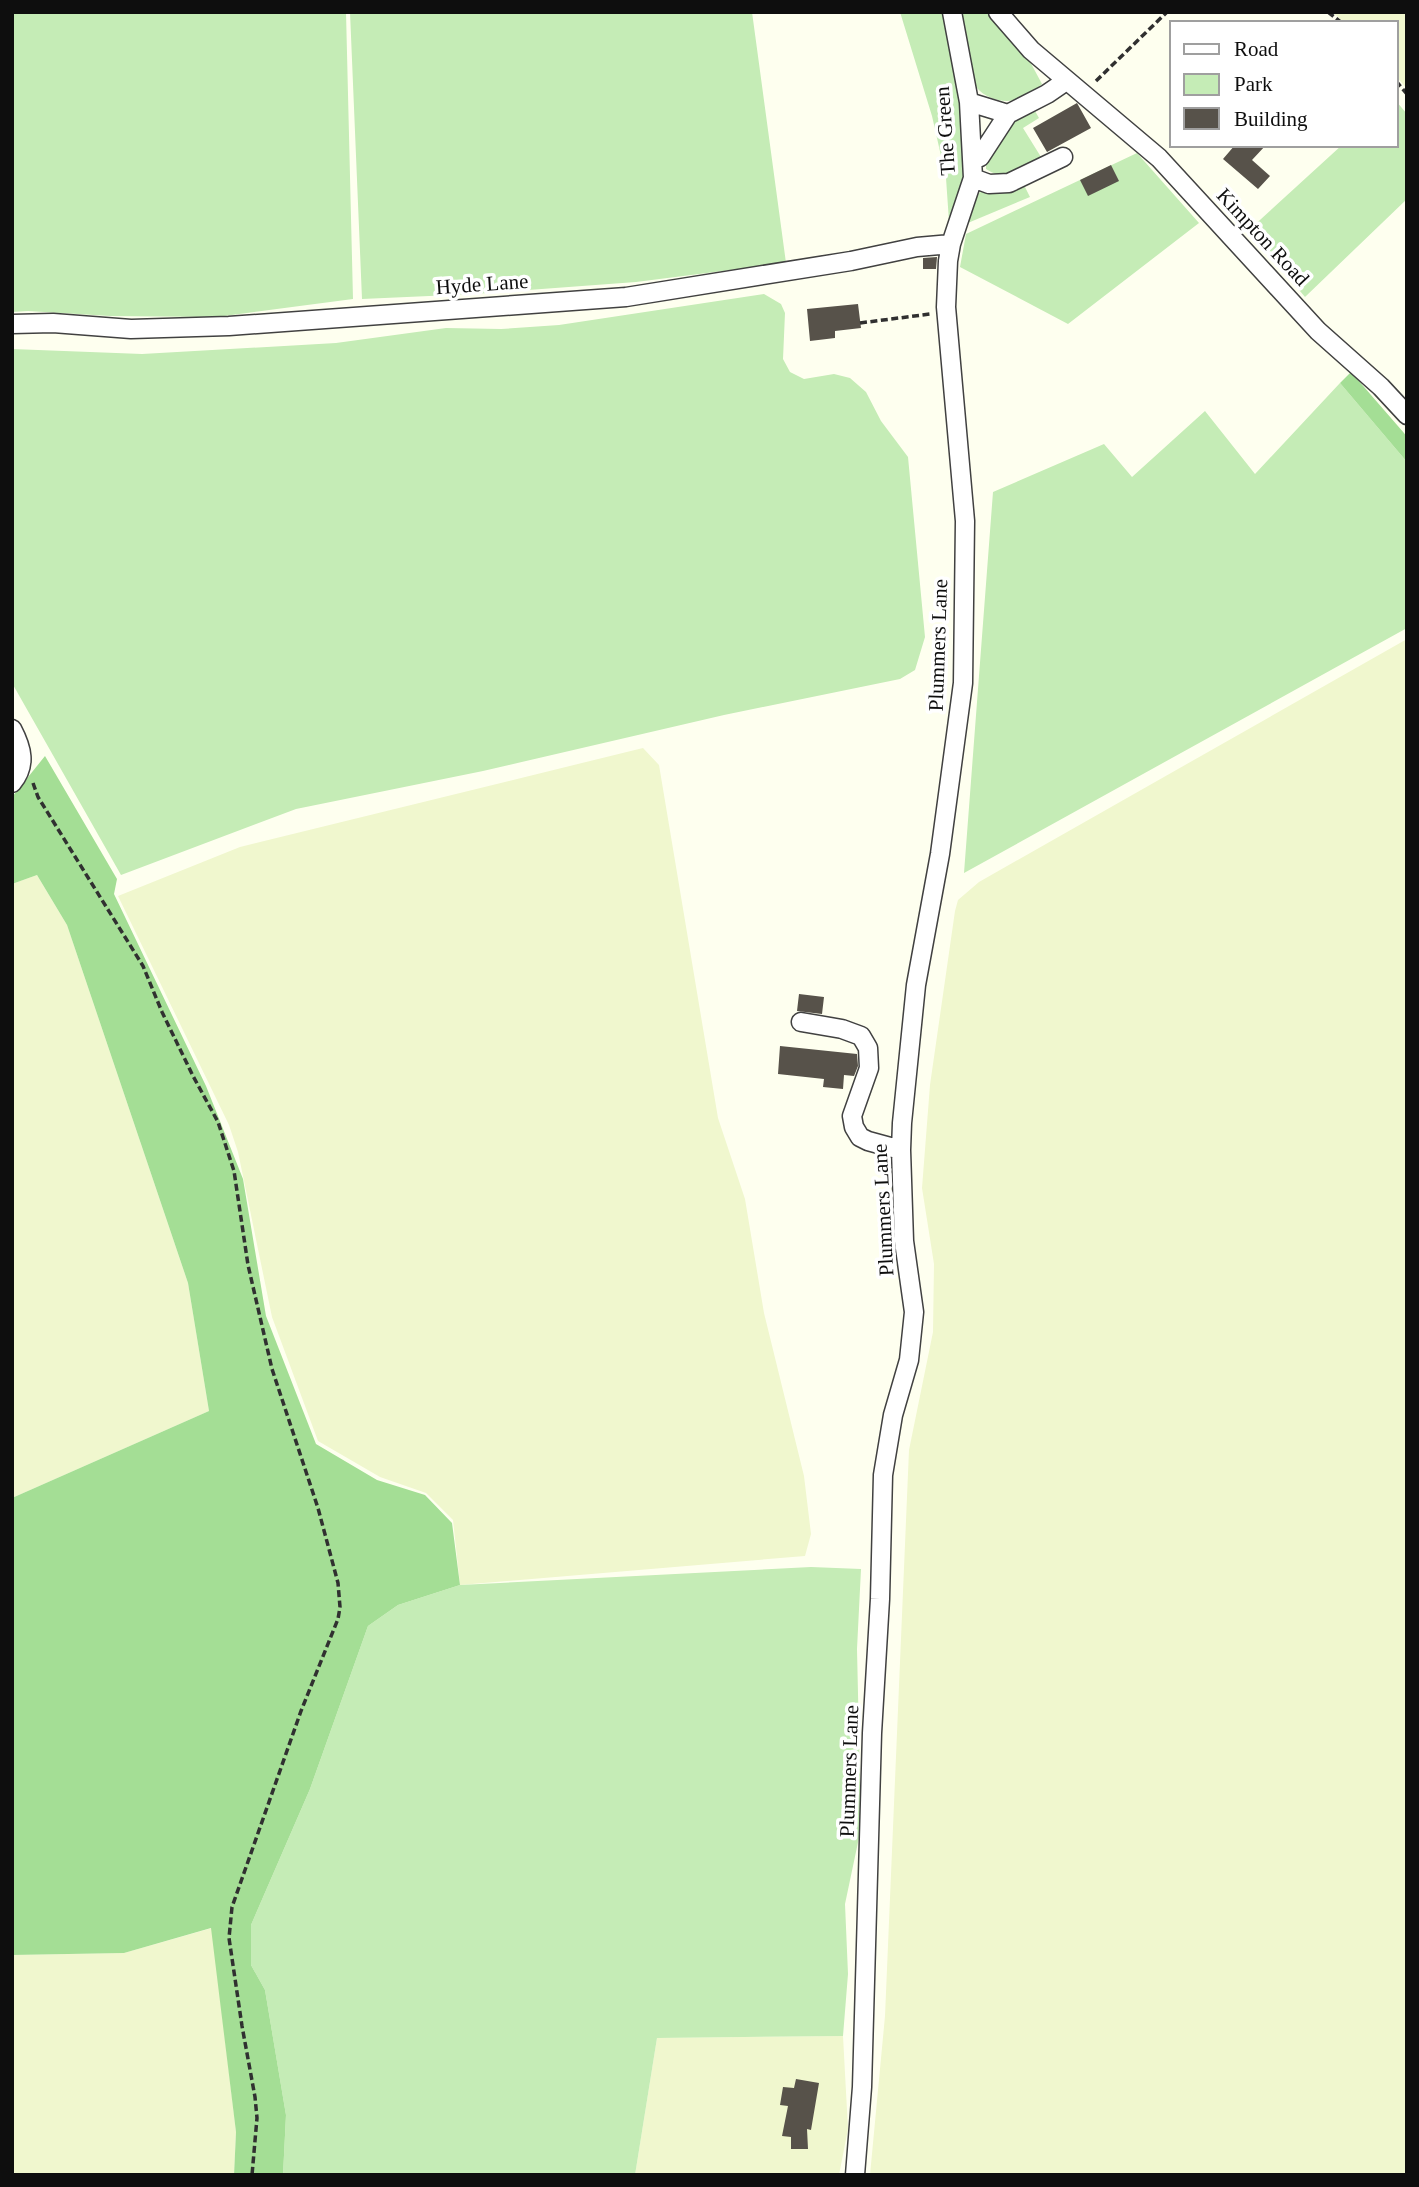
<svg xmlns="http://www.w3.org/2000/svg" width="1419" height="2187" font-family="'Times New Roman',serif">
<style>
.farmland{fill:#f0f7ce}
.green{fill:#c5ecb6}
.forest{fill:#a4de95}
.building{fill:#57524a}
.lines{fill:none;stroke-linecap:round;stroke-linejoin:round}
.minor-casing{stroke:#414141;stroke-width:21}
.path{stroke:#303030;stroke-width:3.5;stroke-dasharray:7 3.5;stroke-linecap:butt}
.minor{stroke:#fff;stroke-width:18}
.labels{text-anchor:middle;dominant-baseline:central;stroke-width:7;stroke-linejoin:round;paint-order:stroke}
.street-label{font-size:21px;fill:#0e0e0e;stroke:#fff}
</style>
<rect width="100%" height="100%" fill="#feffef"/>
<path class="farmland" d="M1332 12H1407V89L1396 76V23H1345Z
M1407 639V2175H870L885 2016 909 1450 933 1332 934 1264 922 1188 930 1085 955 911 958 900 979 882Z
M643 748 659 765 718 1118 745 1199 764 1313 804 1476 811 1534 805 1556 460 1585 453 1520 426 1493 380 1477 318 1441 272 1317 238 1152 229 1125 118 896 240 847Z
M37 875 67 925 188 1283 209 1411 12 1498V884Z
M212 1928 236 2132 234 2175H12V1955L124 1953Z
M843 2036 848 2129 839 2175H635L657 2038Z"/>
<path class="green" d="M12 12H346L353 299 217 317 110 316 28 311 12 312Z
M350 12H752L786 263 636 282 474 294 362 299Z
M900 12H945L962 102 965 174 950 236 946 178 932 116Z
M958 12H988L1027 56 1042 84C1026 105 993 107 976 87Z
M1396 101 1407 114V199L1305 297 1249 230 1342 145H1396Z
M1031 111H1035L1039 118 1023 128 1041 157C1021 170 1009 184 986 169V160L1010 123Z
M1137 153 1199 223 1068 324 960 267 966 234Z
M1023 183 1030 197 963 225C980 182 979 190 1023 183Z
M764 294 781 304 785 313 783 359 790 372 804 379 834 374 850 378 866 392 881 421 908 457 925 637 915 670 900 679 724 715 483 771 296 809 121 875 12 683V349L142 354 336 343 446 328 501 329 559 325Z
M1340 383 1407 462V628L964 873 993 492 1104 444 1132 477 1205 411 1255 474Z
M811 1567 861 1569 857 1649 861 1828 845 1904 848 1974 843 2036 657 2038 635 2175H283L286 2115 265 1990 251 1965V1925L310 1789 368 1626 398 1605 460 1585Z"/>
<path class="forest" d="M1351 372 1404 433 1407 437V462L1340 383Z
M45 756 117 879 114 894 206 1086 243 1179 266 1316 316 1444 377 1480 425 1495 452 1523 460 1585 398 1605 368 1626 310 1789 251 1925V1965L265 1990 286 2115 283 2175H234L236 2132 211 1928 124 1953 12 1955V1498L209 1411 188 1283 67 925 37 875 12 884V797Z"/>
<path class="building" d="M1077 103 1091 128 1047 152 1033 128Z
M1235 145H1266L1252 160 1270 176 1258 189 1223 159Z
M1111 165 1119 181 1088 196 1080 180Z
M937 257 936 269H923V258Z
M858 304 861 328 835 331V338L810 341 807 309Z
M799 994 824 997 822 1014 797 1011Z
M780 1046 857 1054 858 1066 854 1076 844 1075 843 1089 823 1087 824 1079 778 1074Z
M796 2079 819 2083 811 2130 807 2129 808 2149H791V2137L782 2136 788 2106 780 2105 783 2087 794 2088Z"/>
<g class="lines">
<g class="minor-casing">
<path id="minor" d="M998 12 1031 50 1159 158 1318 331 1381 387 1407 415
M969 102 1008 114
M973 160 980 157 1008 114 1047 94 1066 81
M973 178 989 184 1009 183 1063 157
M12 324 53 323 131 329 229 326 626 297 851 261 917 247 951 244
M12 729C22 748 27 765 12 783
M801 1022 842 1029 861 1036 868 1048 869 1068 852 1116 854 1127 860 1137 868 1141 901 1150
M855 2175 862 2087 872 1733 880 1599 883 1475 893 1415 909 1360 914 1312 904 1241 901 1150 902 1123 916 985 940 854 963 683 965 521 946 307 948 261 951 244 973 178 969 102 952 12"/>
</g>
<path class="path" d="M1328 12 1342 23
M1096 81 1167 12
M1396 81 1407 94
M860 323 930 314
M33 783 38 797 143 966 162 1012 193 1076 218 1122 234 1171 248 1265 272 1369 318 1508 338 1583 340 1607 338 1619 301 1711 232 1907 229 1938 242 2026 255 2097 257 2118 252 2175"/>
<use href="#minor" class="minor"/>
</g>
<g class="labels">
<g class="street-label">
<text transform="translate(945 131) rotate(-94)">The Green</text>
<text transform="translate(1263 237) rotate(47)">Kimpton Road</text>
<text transform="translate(482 284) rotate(-4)">Hyde Lane</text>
<text transform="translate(938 645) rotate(-88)">Plummers Lane</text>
<text transform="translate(883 1210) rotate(-93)">Plummers Lane</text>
<text transform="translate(849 1771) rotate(-88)">Plummers Lane</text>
</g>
</g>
<rect width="1419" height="2187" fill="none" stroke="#0e0e0e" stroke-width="28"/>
<rect x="1170" y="21" width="228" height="126" fill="#ffffff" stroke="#9f9f9f" stroke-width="2"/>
<rect x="1184" y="44" width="35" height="10" fill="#ffffff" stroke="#9f9f9f" stroke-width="2"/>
<text x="1234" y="56" font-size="21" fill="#0e0e0e">Road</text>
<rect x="1184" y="74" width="35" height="21" fill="#c5ecb6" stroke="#9f9f9f" stroke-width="2"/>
<text x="1234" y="91" font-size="21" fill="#0e0e0e">Park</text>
<rect x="1184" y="108" width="35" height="21" fill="#57524a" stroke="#9f9f9f" stroke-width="2"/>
<text x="1234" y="126" font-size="21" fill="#0e0e0e">Building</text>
</svg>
